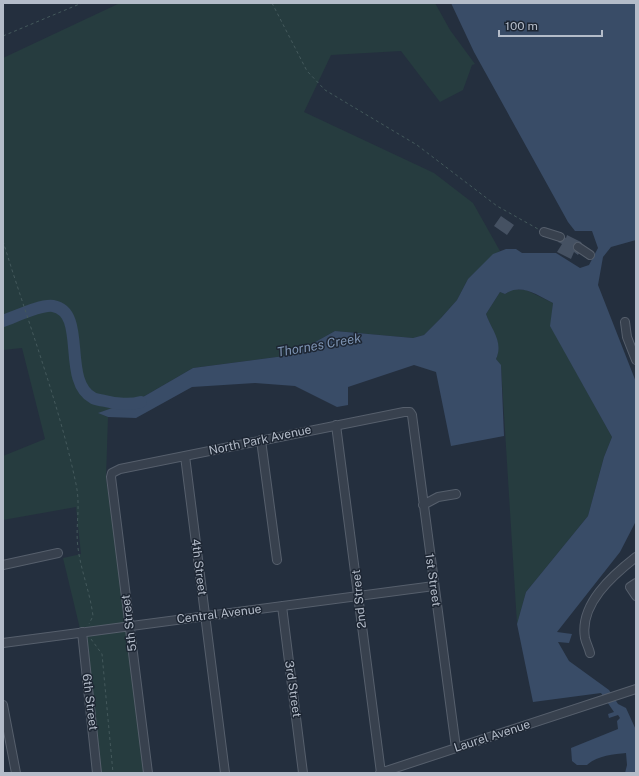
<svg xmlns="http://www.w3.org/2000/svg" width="639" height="776" font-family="'Public Sans',sans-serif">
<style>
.green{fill:#263c3f}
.water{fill:#394c67}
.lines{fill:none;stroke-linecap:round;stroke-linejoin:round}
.river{stroke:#394c67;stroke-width:12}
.building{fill:#455162}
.minor-casing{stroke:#565f6c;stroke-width:10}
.path{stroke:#44595c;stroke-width:1;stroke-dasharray:3 3;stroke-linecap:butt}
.minor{stroke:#38414e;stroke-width:8}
.labels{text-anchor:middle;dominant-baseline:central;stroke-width:3;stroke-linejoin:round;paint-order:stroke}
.street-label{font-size:12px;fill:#b4bcc9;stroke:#1d2633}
.water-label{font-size:13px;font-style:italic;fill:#7c92b1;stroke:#1d2633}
</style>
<rect width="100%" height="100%" fill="#242f3e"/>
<path class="green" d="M120 3H435L450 30 475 64 472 65 463 90 440 102 401 51 331 55 304 112 434 173 473 203 500 251 493 255 468 279 457 300 441 318 424 335 413 338 335 331 292 355 193 368 143 397 99 413 108 417 106 478 149 773H93L81 633 63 558 81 554 76 507 3 520V456L45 439 22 348 3 350V58Z
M512 289 526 290 553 303 551 326 612 437 604 457 588 516 526 592 517 624 501 366 496 359C503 342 491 329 486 314L500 292 505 294Z"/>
<path class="water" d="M451 3H636V240L611 247 603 257 598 285 636 382V521L620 552 557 632 572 634 569 643 558 642 569 661 609 690 618 704 626 708 636 730V773H625L627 765 626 753C614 754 596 756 587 765H577L572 761 571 748 618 729 617 721 620 718 618 715 609 718 608 714 614 712 601 693 533 702 517 624 526 592 588 516 604 457 612 437 550 326 553 303C537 295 521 283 505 294L500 292 486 314C491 329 504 342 496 359L501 365 504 436 451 446 436 372 414 365 348 387V405L337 407 295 386 255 383 192 387 136 418 108 417 98 413 143 397 193 368 292 355 335 331 413 338 424 335 441 318 457 300 468 279 493 254 506 249H516L522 253H556L580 268 589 265 598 248 592 231H575L568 222 474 52Z"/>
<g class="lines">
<path class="river" d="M3 321C15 317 41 304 53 306 88 312 61 381 93 398 96 400 101 400 105 401 116 404 131 405 141 402"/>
</g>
<path class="building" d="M501 216 514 225 507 235 494 226Z
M561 235 566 238 567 235 581 242 583 246 578 255 574 252 571 259 557 252 562 244 558 242Z"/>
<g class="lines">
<g class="minor-casing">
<path id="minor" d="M544 232 560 237
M578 247 590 255
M625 322 627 337 636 360
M336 425 381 773
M261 440 277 560
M185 456 225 773
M423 505 438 497 456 494
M3 565 58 553
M636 583 630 587 636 596
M282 606 303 773
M82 632 97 773
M3 643 434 586
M590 653C589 648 586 643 585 638 579 604 613 575 636 557
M3 705 16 773
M148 773 111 477 112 473 120 469 404 412H410L412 415 456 748
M380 773 636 689"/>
</g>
<path class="path" d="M272 3 307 71 325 90 417 145 497 206 538 229
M3 36 82 3
M3 241C27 320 59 403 76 484 81 508 75 526 78 548 81 571 90 592 93 616L89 624
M91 639 102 654 113 773"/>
<use href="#minor" class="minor"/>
</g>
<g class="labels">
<g class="street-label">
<text transform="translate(260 440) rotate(-12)">North Park Avenue</text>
<text transform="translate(199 567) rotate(83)">4th Street</text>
<text transform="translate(433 580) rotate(82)">1st Street</text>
<text transform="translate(359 599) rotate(-96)">2nd Street</text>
<text transform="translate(219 614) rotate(-7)">Central Avenue</text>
<text transform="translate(129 623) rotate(-97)">5th Street</text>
<text transform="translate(293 689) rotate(82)">3rd Street</text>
<text transform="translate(90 702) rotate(83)">6th Street</text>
<text transform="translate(492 736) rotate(-18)">Laurel Avenue</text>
</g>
<g class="water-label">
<text transform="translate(319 345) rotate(-10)">Thornes Creek</text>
</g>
</g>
<rect width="639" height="776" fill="none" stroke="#b4bcc9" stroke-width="8"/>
<path d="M499 30v6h103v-6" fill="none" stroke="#b4bcc9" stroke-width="2"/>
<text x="505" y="30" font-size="12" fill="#b4bcc9" stroke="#1d2633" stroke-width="3" paint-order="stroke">100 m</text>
</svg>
